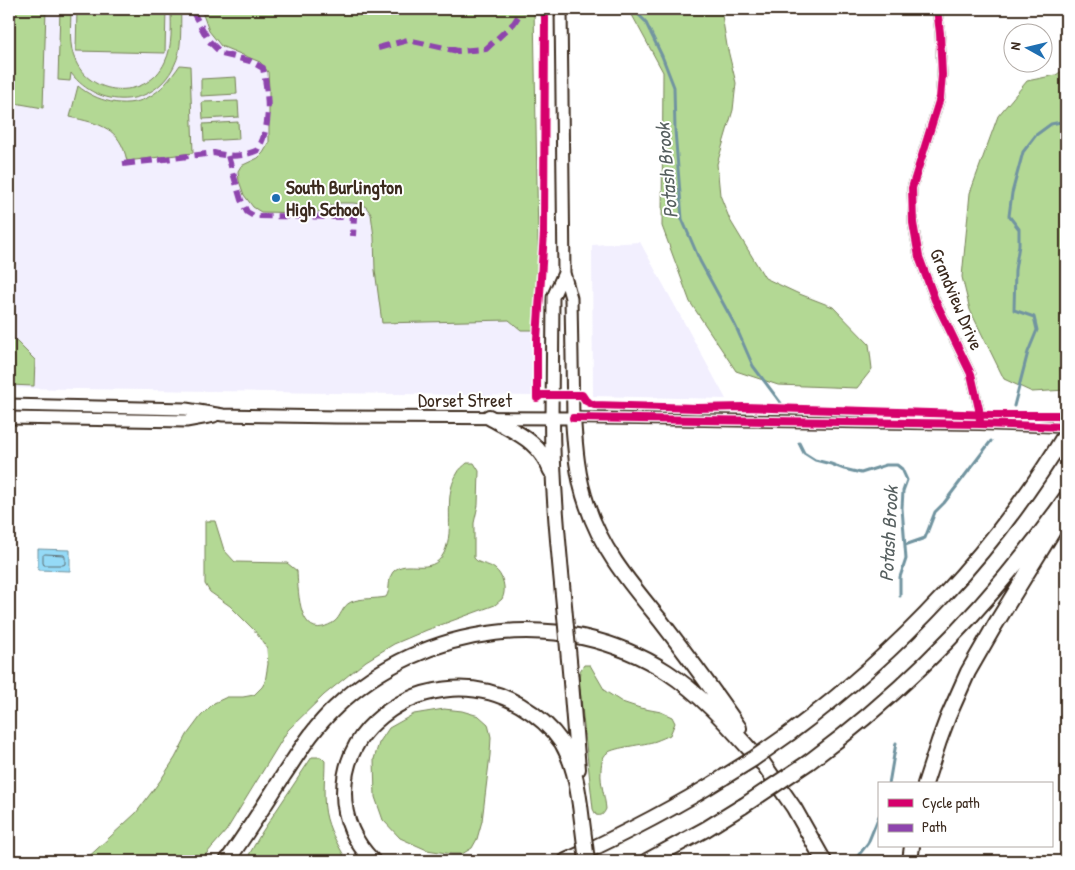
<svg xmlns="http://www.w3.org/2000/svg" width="1075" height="870" font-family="'Patrick Hand',sans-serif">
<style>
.built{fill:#f2effe}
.green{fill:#b3d894;stroke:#778159}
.water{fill:#95daf7;stroke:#7194a0}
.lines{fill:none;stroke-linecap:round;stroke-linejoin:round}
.shore{stroke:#5f7075;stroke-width:1}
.stream{stroke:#7194a0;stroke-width:3}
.minor-casing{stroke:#3b2a1e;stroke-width:11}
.tertiary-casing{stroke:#3b2a1e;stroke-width:14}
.secondary-casing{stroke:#3b2a1e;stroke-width:15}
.motorway-casing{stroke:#3b2a1e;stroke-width:18}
.minor{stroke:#fff;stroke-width:8}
.tertiary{stroke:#fff;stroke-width:10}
.secondary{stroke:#fff;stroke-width:11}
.motorway{stroke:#fff;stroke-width:14}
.motorway-bridge-casing{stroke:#3b2a1e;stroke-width:18;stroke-linecap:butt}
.motorway-bridge{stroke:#fff;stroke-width:14}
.quiet{stroke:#8e44ad;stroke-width:6;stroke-dasharray:12 6;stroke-linecap:butt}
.cycleway-casing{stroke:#fff;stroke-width:11}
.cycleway{stroke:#d6006c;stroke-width:8}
.poi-dot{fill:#1f6fb2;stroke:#fff;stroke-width:2}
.labels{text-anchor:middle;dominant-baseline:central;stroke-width:4;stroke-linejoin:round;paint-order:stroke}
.poi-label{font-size:19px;font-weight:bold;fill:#3b2a1e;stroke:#fff;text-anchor:start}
.street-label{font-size:19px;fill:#3b2a1e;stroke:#fff}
.water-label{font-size:20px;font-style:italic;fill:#565f5f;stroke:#fff}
</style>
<rect width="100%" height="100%" fill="#fff"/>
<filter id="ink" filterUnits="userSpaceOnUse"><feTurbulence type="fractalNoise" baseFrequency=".02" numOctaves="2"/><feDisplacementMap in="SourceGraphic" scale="10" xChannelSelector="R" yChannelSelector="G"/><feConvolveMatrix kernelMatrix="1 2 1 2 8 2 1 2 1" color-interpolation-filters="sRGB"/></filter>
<g filter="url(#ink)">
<path class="built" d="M9 9H372L538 244 532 396 9 388Z
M640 242 726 399 593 396 592 245Z"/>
<path class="green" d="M9 9H46L43 108 9 102Z
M60 9H71C71 26 68 46 76 62 93 98 148 99 165 62 173 46 171 26 171 9H181C180 28 183 49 174 66 153 109 98 109 71 73L70 81 58 80Z
M77 9H166L165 53 76 51Z
M201 9H534L538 244 536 330H521L509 320 382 323 375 270 374 237 371 214 366 207 361 204 353 203H339L328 206 322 209 318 212 314 213 261 212 253 207 244 195 239 181 238 171 241 166 258 158 263 153 269 143V89L268 72 260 62 221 46 209 31Z
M624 9H721L727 46 736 83 733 110 717 164 720 195 730 220 765 278 797 293 833 307 869 344 872 369 857 388 778 385 736 371 690 302 662 226 663 72 632 15Z
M180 65 190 66 193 153 127 161C120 127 100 124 70 117L78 86C96 101 124 109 147 98 161 91 171 78 180 65Z
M1066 68V390L1032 392 1004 379 970 310 962 277 970 193 998 116 1027 81 1056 75Z
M236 77 237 94 201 96V79Z
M238 101 239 117 203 119 202 102Z
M238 122 239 139 204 141 203 124Z
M9 334 35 360 34 386 9 385Z
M467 463H474L479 471 478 505 474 523V558C479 565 488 563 495 569 503 575 507 590 502 599 500 601 497 603 495 605L427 630 394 644 366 661 324 695 288 730 226 831 200 861H84L136 813 160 781 175 758 187 735 201 716 214 703 227 697H243L254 695 262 687 265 682 268 664 267 648 254 630 230 606 210 592 205 584V521H215L224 550 235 562 287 563 297 571C298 587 298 633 323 627 326 626 331 624 334 622 341 617 342 606 351 602 360 598 376 599 386 597 391 590 387 580 393 572 406 557 431 578 444 553 456 528 442 498 457 474 459 469 464 466 467 463Z
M584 665H590L605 691 622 702 640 708 661 712 672 717 675 723 670 735C666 737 661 739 656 741 644 745 615 747 607 753 602 757 601 765 601 771 600 784 605 796 606 809 603 815 602 816 596 815L593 809 579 680 580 671Z
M444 709 462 711 479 716 488 724 491 737 490 755 482 821 477 839 472 848 462 854H452L427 850 400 838 383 820 375 797 374 759 379 743 389 728 414 714Z
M312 757H321L325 761C325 780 322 801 327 819 331 834 340 848 347 861H247L250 853 262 832Z"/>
<path class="water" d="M38 549 70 550V571L38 570Z"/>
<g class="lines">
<path class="shore" d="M45 554 64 555 65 557V564L63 565H44L43 563V556Z"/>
<path class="stream" d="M633 9 645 21 662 56 674 87 675 130 682 219 700 261 736 327 753 366 783 406
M1014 406 1028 352 1037 330 1034 317 1014 310 1015 270 1019 245V229L1009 216 1012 193 1023 152 1036 135 1051 124 1066 121
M799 443 804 453 815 460 831 464 844 469 861 473 886 465H897L902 469 907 480 903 491 902 508 906 559 900 577V596
M905 545 925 538 935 512 944 503 991 441
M889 784 896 743
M854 861 868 843 879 816"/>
<g class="minor-casing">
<path id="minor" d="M937 9 940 33 942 75 940 98 912 188 913 223 919 257 935 300 971 374 979 409 980 424"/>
</g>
<g class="tertiary-casing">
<path id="tertiary" d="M573 418 980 424 1066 427"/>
</g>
<g class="secondary-casing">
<path id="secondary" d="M9 405 186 409 223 415 336 417 573 418 571 298 564 273 561 9
M9 418 186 421 214 416
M552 418 553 297 564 273"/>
</g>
<g class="motorway-casing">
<path id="motorway" d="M489 417C516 433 539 440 551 471
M552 418C552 481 558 543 564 605
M573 418C575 447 577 477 587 505 602 551 630 583 660 620 687 655 714 691 739 728
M571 682 578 769
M790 733C899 652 996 550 1066 433
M758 756 794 808 824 861
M809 762C909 688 995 599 1066 498
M925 784 939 741 948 717 968 672 995 625 1062 516
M227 861C247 833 265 804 283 776 299 752 314 727 336 707 424 623 563 605 667 672 704 696 733 731 762 763
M373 861C355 843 344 819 344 793 344 765 355 740 375 722 415 685 473 678 520 705 537 715 551 727 562 743 573 762 577 783 580 805
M566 861C620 836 673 809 724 777
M647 861 706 829 743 806
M910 861 912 846"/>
</g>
<use href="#minor" class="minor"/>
<use href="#tertiary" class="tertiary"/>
<use href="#secondary" class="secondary"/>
<use href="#motorway" class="motorway"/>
<g class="motorway-bridge-casing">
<path id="motorway-bridge" d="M564 605 571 682
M724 777 753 759 790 733
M580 805 587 861
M743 806 809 762"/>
</g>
<use href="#motorway-bridge" class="motorway-bridge"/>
<path class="quiet" d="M378 48 408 40 458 51 486 49 514 23 523 9
M228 156 241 200 247 212 254 216 354 217 353 236
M123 164 214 153C231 157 242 157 258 150 260 145 263 140 264 135 271 114 267 89 263 68L250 61 222 54 209 41 194 14 192 9"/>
<g class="cycleway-casing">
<path id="cycleway" d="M544 9 545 18 544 233 537 339V398L541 395H582L586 401 594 405 697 408 744 407 993 415H1066
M937 9 940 33 942 75 940 98 912 188 913 223 919 257 935 300 971 374 979 409 980 421
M573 418 980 424 1066 427"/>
</g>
<use href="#cycleway" class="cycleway"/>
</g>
</g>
<circle class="poi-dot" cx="276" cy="198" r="5"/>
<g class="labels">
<g class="poi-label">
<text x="286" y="187">South Burlington<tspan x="286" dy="22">High School</tspan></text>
</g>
<g class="street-label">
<text transform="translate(957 299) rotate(67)">Grandview Drive</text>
<text x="465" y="400">Dorset Street</text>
</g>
<g class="water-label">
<text transform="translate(666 171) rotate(-95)">Potash Brook</text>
<text transform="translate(888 534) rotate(-87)">Potash Brook</text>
</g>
</g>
<rect width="1075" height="870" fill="none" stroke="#fff" stroke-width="30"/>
<rect x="15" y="15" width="1045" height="840" fill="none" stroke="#3b2a1e" stroke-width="2" filter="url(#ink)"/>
<rect x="878" y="782" width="175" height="65" fill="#ffffff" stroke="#b1aaa5"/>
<rect x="888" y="799" width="25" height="8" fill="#d6006c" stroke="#b1aaa5"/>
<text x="922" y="808" font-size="15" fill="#3b2a1e">Cycle path</text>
<rect x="888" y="824" width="25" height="8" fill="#8e44ad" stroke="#b1aaa5"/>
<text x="922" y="832" font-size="15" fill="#3b2a1e">Path</text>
<g transform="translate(1028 48) rotate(278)"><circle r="24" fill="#ffffff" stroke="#b1aaa5"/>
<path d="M0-4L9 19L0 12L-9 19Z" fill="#1f6fb2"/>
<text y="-8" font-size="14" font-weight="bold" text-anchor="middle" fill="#3b2a1e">N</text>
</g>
</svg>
